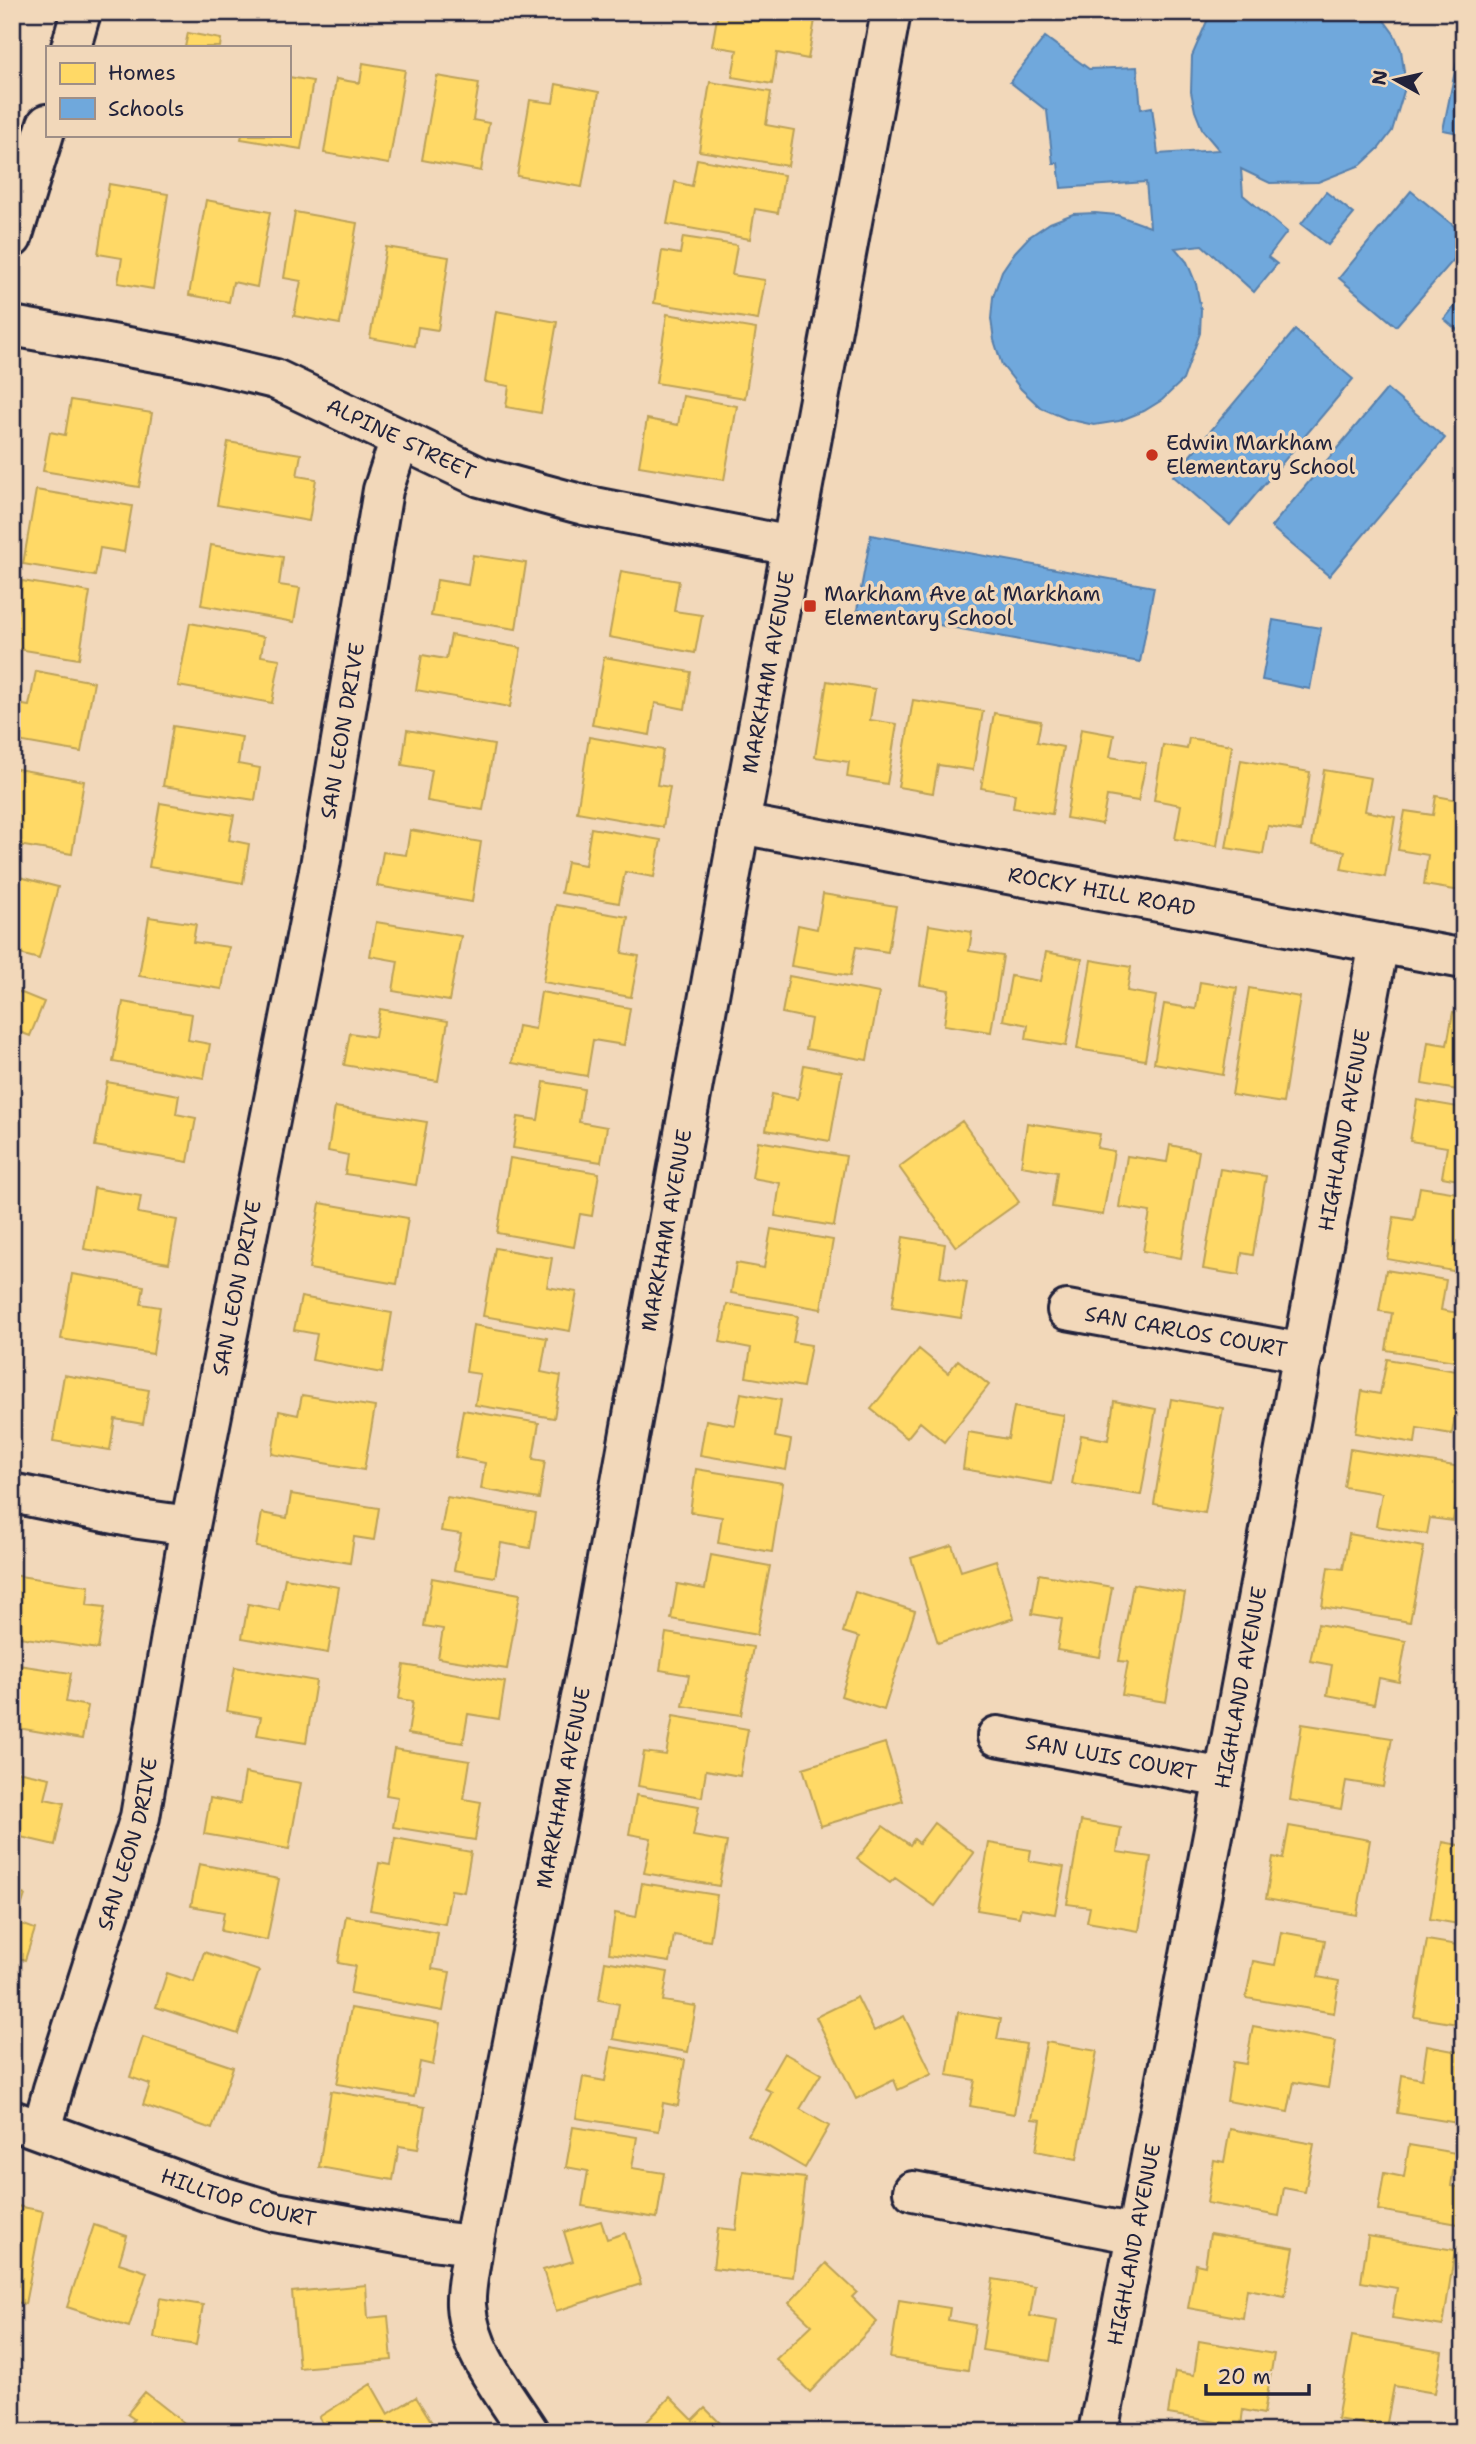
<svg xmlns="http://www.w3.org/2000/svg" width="1476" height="2444" font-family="'Shantell Sans',sans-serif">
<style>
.homes{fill:#ffd966;stroke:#bda259;stroke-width:2}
.schools{fill:#6fa8dc;stroke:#5880ac;stroke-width:2}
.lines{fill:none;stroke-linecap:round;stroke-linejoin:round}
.street-casing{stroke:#22223b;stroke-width:44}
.secondary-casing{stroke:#22223b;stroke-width:44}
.street{stroke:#f2d8ba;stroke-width:38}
.secondary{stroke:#f2d8ba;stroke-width:38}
.poi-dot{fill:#c8321e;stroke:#f2d8ba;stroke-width:2.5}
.labels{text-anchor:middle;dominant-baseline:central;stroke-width:7;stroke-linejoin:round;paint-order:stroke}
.street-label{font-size:21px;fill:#22223b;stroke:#f2d8ba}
.poi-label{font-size:21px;fill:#22223b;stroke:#f2d8ba;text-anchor:start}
</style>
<rect width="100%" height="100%" fill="#f2d8ba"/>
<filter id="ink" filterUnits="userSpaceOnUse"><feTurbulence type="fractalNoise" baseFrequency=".0143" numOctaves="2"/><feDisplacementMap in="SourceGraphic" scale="14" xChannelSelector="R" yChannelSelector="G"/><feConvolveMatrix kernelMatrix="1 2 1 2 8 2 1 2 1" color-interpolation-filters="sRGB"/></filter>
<g filter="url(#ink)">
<path class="homes" d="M718 12H768L815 20 808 59 777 53 772 84 732 77 737 50 712 46Z
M188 33 221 39 220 47H185Z
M363 63 405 70 389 164 324 153 336 79 360 83Z
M437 76 479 83 473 120 489 123 481 171 422 160Z
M289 77 313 81 301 149 241 139 242 135H289Z
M710 82 771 92 766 125 794 130 788 166 699 151Z
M556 84 599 92 582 187 517 176 530 100 553 103Z
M697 159 784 175 778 213 755 209 750 239 667 224 675 182 692 186Z
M109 184 168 194 153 289 118 283 122 258 98 254Z
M206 200 270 212 257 287 233 282 229 302 189 295Z
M295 212 357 223 340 324 294 316 301 281 284 278Z
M683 237 737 245 732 275 765 280 758 320 654 303 662 251 680 254Z
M386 247 449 257 438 330 418 327 415 346 370 338Z
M496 311 557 322 541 413 506 407 509 386 485 382Z
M667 314 756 329 745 398 656 383Z
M683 396 737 406 724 480 639 466 647 419 678 425Z
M71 400 152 413 139 487 43 471 50 432 65 435Z
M228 442 301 454 297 476 316 479 309 521 217 505Z
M36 490 132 506 124 552 100 548 95 576 23 564Z
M211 545 283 557 279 585 300 588 294 622 201 605Z
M473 555 526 563 516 629 431 616 437 580 468 585Z
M621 571 679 581 674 611 702 615 695 653 609 637Z
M22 581 90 592 79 659 12 648Z
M190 623 264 637 261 656 280 659 272 703 178 686Z
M451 635 521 648 510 707 416 690 422 655 446 659Z
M604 657 691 672 685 709 655 703 650 735 592 725Z
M36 671 94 682 81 752 12 740V703L29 706Z
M827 681 875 689 870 720 897 724 887 784 847 777 849 762 815 757Z
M913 700 983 711 973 770 938 765 933 793 898 787Z
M994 713 1041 721 1037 742 1063 747 1052 814 1013 808 1015 794 981 788Z
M173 726 242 737 238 764 260 768 255 800 163 786Z
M1081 729 1114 735 1110 757 1146 763 1138 801 1107 796 1102 824 1066 818Z
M407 730 494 745 483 810 427 801 432 770 402 765Z
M589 737 663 750 657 785 670 787 663 827 577 812Z
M1189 738 1232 745 1217 846 1175 839 1181 805 1154 800 1163 745 1187 749Z
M1241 760 1310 772 1301 831 1268 826 1263 854 1226 848Z
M12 768 84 781 72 854 12 844Z
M1324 770 1371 778 1365 811 1395 817 1385 877 1341 869 1345 851 1312 845Z
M1436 796 1464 801V878L1461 891 1424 885 1428 855 1398 850 1405 811 1433 815Z
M160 803 234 815 229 840 249 844 243 883 149 867Z
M591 828 661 840 654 877 625 872 619 903 561 893 567 862 585 865Z
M410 830 481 842 472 902 377 886 383 852 406 855Z
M12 875 58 887 39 959 12 952Z
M823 894 896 906 888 952 856 947 850 976 791 966 798 925 817 929Z
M556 905 628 917 622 953 639 956 631 997 543 982Z
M149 917 196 924 193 942 229 947 222 989 139 976Z
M376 922 461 936 449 1001 393 991 398 961 370 956Z
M929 925 972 932 969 951 1003 956 991 1032 944 1025 949 990 920 985Z
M1046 952 1082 959 1066 1046 1026 1039 1028 1025 1003 1020 1011 976 1040 981Z
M1091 960 1131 967 1127 991 1156 996 1145 1060 1077 1049Z
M789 976 879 993 867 1060 806 1049 811 1019 782 1013Z
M1200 982 1237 988 1223 1075 1154 1063 1164 1004 1196 1009Z
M1249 988 1300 997 1283 1103 1232 1095Z
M12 989 44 1002 30 1036 12 1029Z
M541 992 630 1008 624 1045 593 1040 587 1076 512 1063 518 1026 535 1029Z
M123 1002 192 1014 188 1040 210 1044 204 1078 113 1062Z
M380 1009 448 1021 438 1081 344 1065 350 1033 375 1037Z
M1453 1012 1464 1014V1091L1422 1084 1428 1042 1447 1045Z
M804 1065 842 1072 830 1141 766 1130 772 1094 798 1099Z
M107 1082 179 1095 176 1114 196 1118 188 1162 95 1146Z
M544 1082 584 1089 579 1122 607 1127 601 1162 513 1148 518 1117 538 1120Z
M1417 1100 1464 1108V1181L1442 1177 1447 1147 1410 1141Z
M335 1107 427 1122 416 1185 345 1174 348 1155 328 1151Z
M962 1121 1019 1202 956 1247 899 1167Z
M1027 1123 1100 1134 1097 1148 1114 1151 1103 1215 1052 1207 1057 1172 1021 1166Z
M758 1141 846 1156 834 1226 775 1216 780 1183 752 1178Z
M1170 1145 1199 1151 1181 1258 1143 1251 1150 1212 1119 1207 1127 1156 1167 1162Z
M510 1158 599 1173 592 1216 580 1214 574 1247 497 1233Z
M1220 1169 1266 1176 1253 1255 1242 1253 1239 1275 1203 1269Z
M1420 1187 1464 1194V1273L1387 1259 1394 1217 1414 1220Z
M94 1188 141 1196 138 1213 177 1220 169 1263 84 1249Z
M320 1203 408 1218 397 1284 309 1269Z
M771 1229 833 1240 821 1309 731 1293 736 1263 764 1268Z
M903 1237 945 1244 940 1277 967 1282 961 1318 892 1307Z
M495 1248 552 1258 547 1287 577 1292 570 1331 483 1316Z
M1386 1270 1446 1280 1441 1310 1464 1314V1343L1461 1362 1386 1350 1392 1313 1379 1311Z
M72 1274 144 1286 141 1304 160 1307 153 1354 61 1339Z
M301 1297 392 1313 382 1373 312 1360 317 1334 294 1330Z
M727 1304 798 1316 793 1342 811 1345 803 1387 746 1377 751 1348 720 1342Z
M473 1325 547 1338 541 1372 561 1376 554 1418 475 1405 480 1374 466 1372Z
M919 1349 948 1373 958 1360 989 1385 944 1442 920 1422 907 1438 871 1409Z
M1387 1359 1462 1372 1452 1434 1417 1428 1415 1443 1355 1433 1362 1391 1380 1394Z
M64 1375 149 1390 143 1424 115 1419 110 1450 53 1441Z
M741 1393 781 1400 775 1437 791 1440 786 1470 700 1455 706 1420 735 1425Z
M302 1395 375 1407 364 1470 272 1454 279 1411 298 1415Z
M1171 1399 1223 1408 1205 1513 1154 1504Z
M1114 1401 1156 1409 1141 1495 1072 1484 1081 1435 1108 1440Z
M1014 1407 1064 1415 1052 1484 963 1469 968 1432 1008 1439Z
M463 1410 539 1423 533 1459 545 1461 539 1499 481 1489 485 1463 455 1457Z
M1350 1449 1461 1467 1453 1521 1430 1518 1427 1534 1376 1526 1382 1493 1344 1487Z
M696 1469 783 1483 772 1552 718 1543 722 1517 690 1512Z
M291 1494 379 1508 374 1540 354 1537 350 1563 256 1547 262 1513 287 1518Z
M447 1497 536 1513 530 1548 501 1543 495 1577 454 1570 461 1534 441 1531Z
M1349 1534 1424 1547 1410 1622 1322 1607 1328 1567 1343 1569Z
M952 1545 961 1571 996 1560 1014 1618 938 1643 911 1558Z
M711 1555 770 1566 757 1635 671 1619 677 1584 705 1589Z
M1039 1574 1112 1587 1100 1657 1057 1650 1062 1619 1032 1614Z
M12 1575 89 1586 87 1605 105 1607 98 1649 12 1636Z
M285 1578 339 1587 328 1653 242 1638 248 1604 279 1610Z
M432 1578 520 1594 507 1669 438 1658 443 1629 424 1626Z
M1133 1584 1185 1593 1166 1702 1122 1695 1128 1662 1119 1661Z
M855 1592 915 1611 884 1710 841 1696 859 1637 843 1632Z
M1318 1624 1406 1641 1399 1682 1379 1678 1374 1704 1327 1695 1332 1665 1310 1661Z
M666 1633 753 1647 741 1715 683 1706 689 1675 660 1670Z
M12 1664 71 1673 66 1702 88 1706 82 1739 12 1727Z
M404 1665 505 1682 499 1719 468 1714 463 1743 408 1734 413 1701 399 1699Z
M235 1667 316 1681 306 1743 257 1735 261 1717 227 1711Z
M673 1716 748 1729 740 1776 706 1770 702 1797 638 1786 644 1752 666 1755Z
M1302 1724 1392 1738 1383 1787 1346 1781 1341 1809 1290 1800Z
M885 1743 903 1801 821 1826 803 1768Z
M394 1749 470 1761 464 1799 481 1802 475 1840 393 1827 398 1797 386 1795Z
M1464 1753V1795L1457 1794Z
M12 1770 50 1778 45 1799 64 1803 55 1845 12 1835Z
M245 1773 301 1783 289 1849 204 1834 210 1798 240 1804Z
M636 1795 699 1806 693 1836 727 1842 719 1886 644 1873 651 1838 629 1834Z
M1081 1821 1121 1828 1117 1852 1151 1857 1139 1931 1087 1922 1090 1907 1067 1904Z
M934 1823 974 1853 935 1906 895 1878 890 1883 857 1859 883 1826 910 1845 914 1839 919 1843Z
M1289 1826 1370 1840 1357 1915 1266 1899 1273 1857 1283 1859Z
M395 1838 471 1852 464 1892 451 1890 445 1924 370 1910 379 1863 390 1865Z
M1443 1842 1464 1846V1925L1430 1919Z
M989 1843 1031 1850 1029 1861 1064 1867 1055 1914 1021 1908 1019 1917 977 1910Z
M199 1864 279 1879 267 1940 221 1931 224 1912 191 1906Z
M642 1883 717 1895 710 1941 674 1935 670 1962 609 1953 615 1913 636 1917Z
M12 1891 25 1895 16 1922 35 1929 25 1960 12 1956Z
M346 1916 438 1933 432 1969 450 1972 443 2011 350 1994 355 1966 338 1963Z
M1281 1932 1325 1940 1318 1977 1339 1981 1334 2013 1246 1998 1253 1961 1275 1965Z
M1427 1940 1464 1946V2025L1414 2017Z
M204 1952 259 1971 238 2034 156 2007 167 1973 194 1982Z
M605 1961 668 1972 663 2001 696 2006 688 2052 613 2039 619 2004 599 2000Z
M857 1997 874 2031 904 2016 932 2074 898 2090 894 2080 856 2099 816 2017Z
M351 2008 440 2023 433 2065 420 2062 414 2097 337 2084Z
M958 2012 1001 2019 997 2039 1026 2044 1014 2114 970 2106 975 2080 947 2075Z
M1253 2026 1336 2041 1328 2088 1294 2082 1288 2112 1227 2101 1233 2062 1246 2064Z
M143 2037 233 2067 212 2129 143 2105 150 2084 130 2077Z
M1046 2042 1097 2051 1077 2159 1036 2151 1041 2120 1032 2119Z
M1427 2046 1464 2053 1461 2082H1464V2124L1397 2113 1402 2075 1422 2079Z
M611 2047 685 2060 678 2106 663 2103 659 2131 576 2118 583 2077 605 2081Z
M784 2053 821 2074 800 2109 829 2126 805 2168 748 2135 772 2092 764 2088Z
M331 2091 425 2107 418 2149 399 2146 393 2180 319 2167Z
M573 2127 637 2137 632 2168 664 2173 657 2218 582 2206 588 2171 566 2167Z
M1230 2129 1314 2144 1305 2192 1284 2188 1279 2216 1207 2203 1214 2160 1224 2162Z
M1409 2145 1456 2153 1451 2186 1464 2188V2225L1378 2210 1384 2173 1404 2177Z
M743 2171 805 2178 793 2277 713 2268 718 2228 736 2230Z
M12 2205 43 2211 25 2304 12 2301Z
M601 2221 607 2239 625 2233 641 2284 556 2311 543 2270 573 2261 564 2232Z
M94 2225 127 2236 119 2263 147 2272 129 2327 67 2307Z
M1210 2234 1294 2248 1285 2296 1247 2289 1243 2318 1188 2308 1196 2264 1205 2266Z
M1368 2236 1455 2250 1443 2326 1392 2318 1397 2288 1361 2282Z
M826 2263 857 2292 852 2297 877 2322 810 2392 776 2359 812 2325 789 2303Z
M993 2279 1035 2286 1030 2316 1057 2321 1050 2361 982 2350Z
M366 2285 368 2318 388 2316 392 2360 299 2368 292 2292Z
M160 2298 203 2305 196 2345 154 2338Z
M899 2300 950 2308 948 2320 975 2325 968 2370 890 2358Z
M1352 2336 1442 2352 1435 2393 1394 2386 1386 2428 1337 2419Z
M1199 2341 1274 2354 1264 2414 1243 2410 1241 2426 1168 2414 1175 2372 1194 2375Z
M371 2384 388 2414 416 2397 436 2429 432 2432H328L319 2417Z
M145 2392 188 2426 184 2432H124L134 2419 127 2414Z
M670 2397 693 2420 705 2408 729 2432H647L642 2427Z"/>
<path class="schools" d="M1215 12H1378L1394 34 1401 50 1404 71V91L1392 131 1379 148 1361 165 1318 182 1270 183 1241 169 1243 195 1287 232 1268 257 1277 264 1254 292 1202 245 1175 248 1187 262 1196 284 1201 310 1200 333 1183 380 1162 400 1144 411 1119 421 1094 425 1067 419 1041 408 1021 389 1002 365 994 340 991 319 993 297 1002 271 1015 252 1029 237 1050 223 1073 214 1095 213 1117 215 1150 227 1146 182 1061 188 1058 163H1053L1047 111 1010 82 1045 37 1089 69 1137 67 1141 109 1152 107 1158 154 1219 150 1203 131 1195 111 1191 92 1192 56 1207 21Z
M1464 27V134L1443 130Z
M1411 191 1464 234V248L1396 326 1339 278Z
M1326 192 1354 214 1328 245 1301 224Z
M1464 296V336L1444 319Z
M1295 330 1353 379 1230 525 1173 476Z
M1387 389 1445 438 1329 576 1271 527Z
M871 535 1154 587 1140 662 857 610Z
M1273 620 1321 628 1310 689 1262 680Z"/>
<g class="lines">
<g class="street-casing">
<g id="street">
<path id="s1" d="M12 326 183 357 275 379 480 477 584 505 791 546"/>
<path id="s2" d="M740 824 1464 959"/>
<path id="s3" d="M1067 1310 1304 1353"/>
<path d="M12 1493 139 1519 190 1526"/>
<path id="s4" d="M997 1736 1224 1778"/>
<path id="s5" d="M12 2120 208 2192 275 2212 431 2240 473 2245"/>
<path id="s6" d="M42 2130 53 2089 140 1817 190 1526 320 866 383 490 400 439"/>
<path d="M913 2191 1136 2234"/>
<path id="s7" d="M1098 2432 1224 1778 1379 943"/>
</g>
</g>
<g class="secondary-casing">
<g id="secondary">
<path d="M71 47 81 12"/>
<path d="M12 238 47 124"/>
<path id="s8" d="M529 2432C505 2394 469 2352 466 2305 465 2286 471 2264 473 2245L593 1637 740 824 891 12"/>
</g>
</g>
<use href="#street" class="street"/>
<use href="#secondary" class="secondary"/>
</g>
</g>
<g class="poi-dot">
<circle cx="1152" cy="455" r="7"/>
<rect x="803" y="599" width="14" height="14" rx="3.5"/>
</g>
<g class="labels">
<g class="street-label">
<text stroke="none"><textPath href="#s1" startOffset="408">ALPINE STREET</textPath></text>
<text stroke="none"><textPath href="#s8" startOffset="1804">MARKHAM AVENUE</textPath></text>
<text stroke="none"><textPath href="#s6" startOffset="1433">SAN LEON DRIVE</textPath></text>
<text stroke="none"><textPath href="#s2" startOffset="368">ROCKY HILL ROAD</textPath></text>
<text stroke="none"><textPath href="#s7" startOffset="1325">HIGHLAND AVENUE</textPath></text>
<text stroke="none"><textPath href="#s8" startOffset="1237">MARKHAM AVENUE</textPath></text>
<text stroke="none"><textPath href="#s6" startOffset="866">SAN LEON DRIVE</textPath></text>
<text stroke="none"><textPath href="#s3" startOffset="121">SAN CARLOS COURT</textPath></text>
<text stroke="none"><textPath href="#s7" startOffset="758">HIGHLAND AVENUE</textPath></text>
<text stroke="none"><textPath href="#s4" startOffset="116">SAN LUIS COURT</textPath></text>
<text stroke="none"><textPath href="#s8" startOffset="670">MARKHAM AVENUE</textPath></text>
<text stroke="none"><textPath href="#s6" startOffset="299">SAN LEON DRIVE</textPath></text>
<text stroke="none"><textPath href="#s5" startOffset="240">HILLTOP COURT</textPath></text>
<text stroke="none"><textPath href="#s7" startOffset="191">HIGHLAND AVENUE</textPath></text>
</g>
<g class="poi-label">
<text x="1166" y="443">Edwin Markham<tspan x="1166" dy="24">Elementary School</tspan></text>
<text x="824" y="594">Markham Ave at Markham<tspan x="824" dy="24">Elementary School</tspan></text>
</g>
</g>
<rect width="1476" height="2444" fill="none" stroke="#f2d8ba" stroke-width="42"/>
<rect x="21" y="21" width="1434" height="2402" fill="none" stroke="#22223b" stroke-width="2.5" filter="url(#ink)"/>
<rect x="46" y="46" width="245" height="91" fill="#f2d8ba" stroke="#9f8f87" stroke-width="2"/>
<rect x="60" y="63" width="35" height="21" fill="#ffd966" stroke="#9f8f87" stroke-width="2"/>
<text x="108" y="80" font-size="21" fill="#22223b">Homes</text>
<rect x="60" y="98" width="35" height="21" fill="#6fa8dc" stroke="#9f8f87" stroke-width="2"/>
<text x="108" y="116" font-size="21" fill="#22223b">Schools</text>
<g transform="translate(1396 80) rotate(278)" stroke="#f2d8ba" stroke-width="5" paint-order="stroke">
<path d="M0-5L12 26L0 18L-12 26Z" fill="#22223b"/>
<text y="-10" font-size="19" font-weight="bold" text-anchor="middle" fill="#22223b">N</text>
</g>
<path d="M1206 2384v10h103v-10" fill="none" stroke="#22223b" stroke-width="3.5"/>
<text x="1217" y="2384" font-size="21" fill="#22223b" stroke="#f2d8ba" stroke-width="5" paint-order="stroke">20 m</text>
</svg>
